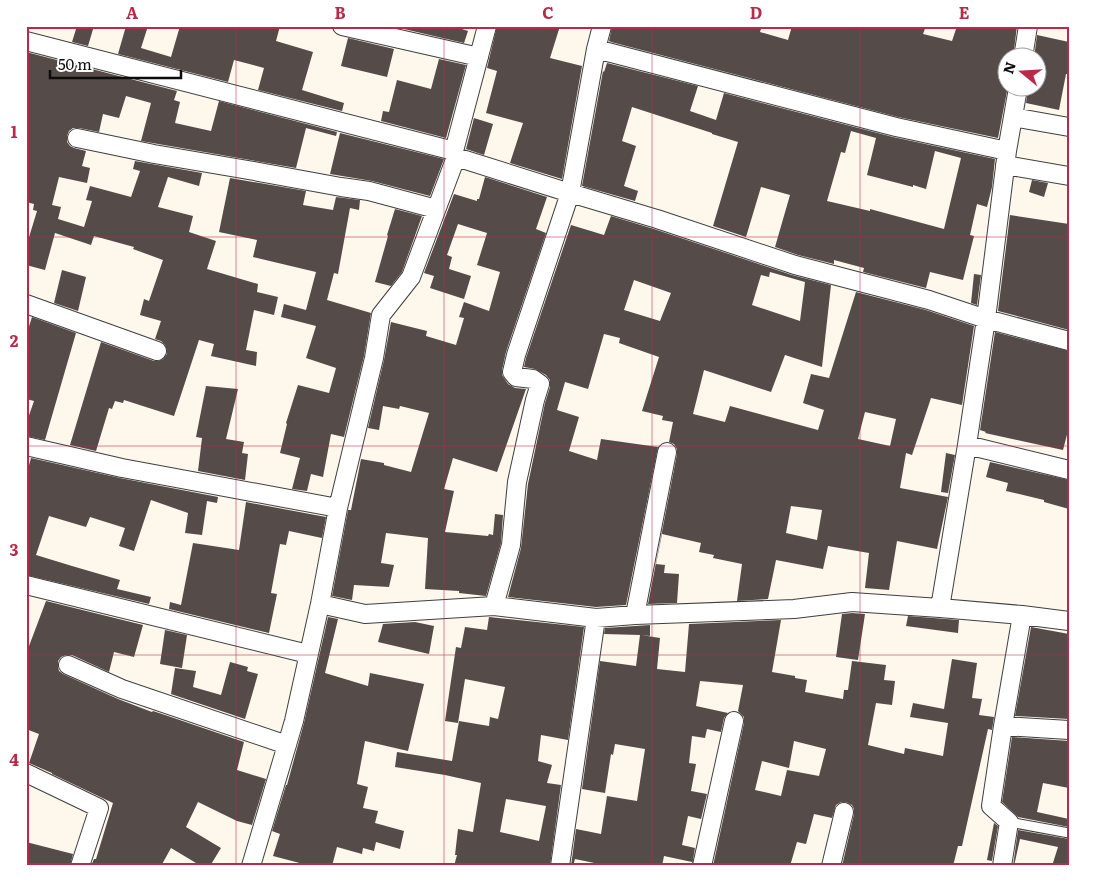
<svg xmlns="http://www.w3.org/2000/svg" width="1095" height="892" font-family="Literata,serif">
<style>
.building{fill:#554b49;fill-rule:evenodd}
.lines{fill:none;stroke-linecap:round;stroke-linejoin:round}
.lane-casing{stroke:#3f3f3f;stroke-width:11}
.street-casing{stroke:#3f3f3f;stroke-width:20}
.lane{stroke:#fff;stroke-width:9}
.street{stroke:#fff;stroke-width:18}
.grid{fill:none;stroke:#b8294a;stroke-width:1;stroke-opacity:0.55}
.neatline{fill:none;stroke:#b8294a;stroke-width:2}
.grid-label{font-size:16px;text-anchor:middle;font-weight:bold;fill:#b8294a}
</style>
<rect width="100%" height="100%" fill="#fef7ec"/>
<path class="building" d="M77 26H94L88 46 72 42Z
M126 26H148L141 48 171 57 180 26H280L276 41 313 52 302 90 344 103 342 111 258 90 264 68 234 60 228 82 118 54Z
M391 26H453L468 31 464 43Z
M497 26H560L550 58 582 66 562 179 510 163 523 123 486 113 497 71 487 68Z
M612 26H762L760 32 788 40 792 26H926L923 34 952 41 957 26H1017L1013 58H1008V86L998 138 898 117 611 42 609 41Z
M1037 35 1069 42V74H1066L1059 110 1026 103 1028 88H1038V58H1034Z
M348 38 394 49 387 77 341 66Z
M26 52 177 91 174 100 180 102 175 123 211 131 219 101 337 132 336 136 306 128 296 168 141 141 151 103 126 96 119 118 103 114 99 132 79 128H73L69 131 67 136V142L70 146 74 148 86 151 82 166 90 168 87 183 59 177 52 205 61 207 58 219 84 227 92 201 86 200 90 186 131 197 140 171 133 169 135 161 202 173 199 186 168 177 158 207 193 216 189 232 216 241 207 269 258 284 257 292 278 297 274 315 254 310 246 350 257 352 256 366 211 356 214 344 199 340 174 416 124 400 123 403 115 401 112 409 109 408 96 451 70 445 101 342 154 361H158L163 359 167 354V350L165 345 161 341 155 339 161 321 140 315 144 299 149 301 163 260 133 249 134 247 94 236 91 245 55 233 45 270 26 265V247L37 211 33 210 34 204 26 202Z
M439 59 466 65 446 138 381 121 383 111 389 112 397 80 431 89Z
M607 63 698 86 690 111 716 120 724 93 893 137 995 159 992 187 987 207 977 204 970 235 974 236 963 280 930 272 926 288 863 272 864 268 834 260V264L798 255 775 247 790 195 761 187 746 237 713 226 738 142 712 134V133L632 107 622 141 636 146 624 186 638 191 635 201 582 186 603 71 604 72ZM851 131 876 138 867 175 913 187V185L926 189 935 151 961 158 944 229 870 209V211L827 201 841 152 845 153Z
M474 118 493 124 484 155 466 149Z
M340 133 444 159 430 196 372 181 330 174Z
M485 177 547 197 536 229 546 233 506 352 502 370V375L508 384 515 388 526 389 497 472 453 458 444 489 454 491 445 532 488 536 489 534 493 535 495 514 503 515 501 543 486 596 459 593V591L425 589 428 538 386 533 381 563 394 565 389 587 354 585 352 600 332 596 348 510H351L361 459 384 463V465L411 472 429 413 400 406 399 409 383 406 379 430 368 428 384 360 391 322 427 331 426 336 456 345 464 318 459 317 464 302 489 311 500 272 477 265 487 233 458 224 447 255 452 257 449 269 471 276 464 299 430 288 434 276 424 273 454 194 477 201V199H479Z
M230 178 306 191 303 205 333 210 336 197 360 200 359 210 350 208 338 274 334 273 327 300 371 313 364 356 344 437 331 434 323 477 311 474 307 491 292 489 300 458 280 453 287 424 286 423 298 385 329 393 336 368 306 358 316 326 281 317 284 304 306 310 316 272 253 257 257 240 219 232Z
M1032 180 1048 183 1044 197 1029 192Z
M395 209 422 216 402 272 391 286 375 282 388 236 387 235Z
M1010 215 1069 224V330L998 311Z
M611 216 654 229 792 275 831 285 822 367 785 355 771 392 704 370 693 414 725 422 730 406 818 430 824 410 803 403 811 374 829 378 856 292 926 310 974 326 962 405 931 398 912 455 906 453 900 488 948 497 937 549 897 541 889 590 865 588 869 553 828 546 823 569 776 560 768 599 737 601 742 564 713 558 714 555 699 552 701 543 662 534 656 564 665 565 664 573 679 574 677 603 648 604 677 454V449L674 444 669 442 673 422 662 420 663 416 642 411 659 357 619 343 620 338 604 334 588 389 565 382 557 410 579 417 569 451 597 460 601 439 658 447 626 605 596 607 508 597 521 548 528 484 545 403 550 387V380L546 375 535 369 524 367 526 358 571 225 604 235ZM770 272 805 282 800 321 752 305 761 275 769 277ZM634 280 671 293 660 321 624 310ZM865 412 896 419 890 446 858 439ZM791 506 822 510 817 540 786 533Z
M62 270 86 277 78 311 54 303Z
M974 274 981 275 977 305 971 303Z
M32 317 76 333 45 440 26 436V424L34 401 26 399V336Z
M995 332 1069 351V427L1063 450 985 433 986 432 980 430Z
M206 386 238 389 226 439 244 442 242 453 248 454 245 480 198 471 202 438 196 437Z
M946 453 955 455 948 493 941 492Z
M31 458 120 478 218 497 217 503 207 501 202 535 185 533 188 513 151 500 134 551 119 546 125 528 90 517 86 527 49 516 36 555 72 566 120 580 117 589 151 597 149 604 26 575V476Z
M990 462 1069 480V509L1044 502V500L1006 491 1008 483 986 477Z
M246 502 326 517 322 538 289 531 286 545 280 544 271 593 277 594 269 633 169 609 170 602 181 605 193 543 239 550Z
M46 601 143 625 134 657 114 652 109 672 72 655H66L61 657 58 661V667L59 671 63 674 118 699 152 712 153 711 168 716 244 742 237 770 266 779 252 825 237 821 198 802 186 827 221 848 210 866H201L171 848 161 866H91L94 859H96L113 803 52 774V773L29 763 39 734 26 729V654Z
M852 613 865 614 858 660 836 657 842 614Z
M908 616 959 620 958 633 906 626Z
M328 617 338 619 325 673 368 686 370 673 424 684 408 751 365 741 357 784 368 787 363 808 378 811 375 823 404 831 400 849 376 842 374 851 363 848 362 854 337 847 332 866H311L273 856 280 834 272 831 286 785H287L304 723Z
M489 617 584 627 568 740 541 735 538 761 552 765 547 783 561 785 550 866H454L457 855H455L458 829 473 832 481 783 445 775 395 767 397 752 452 761 459 721 489 726 490 717 498 719 505 687 465 679 458 723 445 721 456 647 461 648 465 627 487 630ZM506 799 546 806 539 841 500 832Z
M781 620 772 672 795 676V678L807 680 805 692 843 699 844 690H848L852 661 886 665 884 680 895 681 892 705 876 703 868 745 904 754 905 748 943 756 948 723 910 717 913 703 944 709 952 659 977 663 972 698 982 699 979 715 994 717 992 730 988 729 962 846H958L953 866H842L854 814V809L852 805 846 802H841L836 805 832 818 814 814 806 844 797 842 790 866H713L744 723V717L738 711 743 685 700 681 696 706 728 713 724 718 721 732 707 729 705 738 692 736 689 763 696 764 691 791 707 794 701 819 688 816 682 845 695 848 692 866V862L664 856 662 866H609L575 859 573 866H571L576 829 601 834 607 796 637 801 645 749 615 744 613 755 611 754 605 793 582 789 600 661 636 666 640 635 604 634 605 628 650 625V636L641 635 660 638 657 669 685 672 689 624ZM794 741 826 749 819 776 787 770 781 796 755 790 762 761 789 768Z
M415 622 434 626 429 654 378 642 383 624Z
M1031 627 1069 634V719L1015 716Z
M165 630 187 635 182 668 160 664Z
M230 662 248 667 247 671 258 674 245 719 171 694 175 668 196 671 193 687 221 695Z
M1012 737 1069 741V788L1043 783 1037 812 1069 819V827L1018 817 1002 802Z
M994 823 998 826 992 861 987 860Z
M1018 830 1069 839V866H1052L1058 847 1020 839 1014 866H1013Z
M26 842 73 854 70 866H26Z"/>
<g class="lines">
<g class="lane-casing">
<path id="lane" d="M1009 822 1069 833"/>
</g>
<g class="street-casing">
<path id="street" d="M342 26 479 57
M26 41 454 151
M596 49 896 127 1007 151
M1023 58 1028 26
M1013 117 1069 127
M77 138 154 154 254 171 341 187 369 191 436 209
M456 157 570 193 657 219 795 265 929 300 986 319 1069 341
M1005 165 1069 176
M26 304 157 351
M967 445 1069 470
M26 446 122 468 338 508
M26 585 308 654
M320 604 365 614 494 606 596 618 635 615 794 609 852 602 940 608 1022 615 1069 621
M494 606 511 545 517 482 535 400 540 384 533 379 516 377 512 372 516 355 570 193 596 49 602 26
M940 608 967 445 986 319 1007 151 1018 88
M635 615 667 452
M68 665 122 689 287 745
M1003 726 1069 730
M26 773 99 808 80 866
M251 866 294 721 320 604 338 508 374 358 381 315 411 277 456 157 454 151 487 26
M560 866 596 618
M702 866 734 721
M831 866 844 812
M1002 866 1009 822 991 806 1003 726 1022 615"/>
</g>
<use href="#lane" class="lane"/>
<use href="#street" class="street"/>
</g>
<path class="grid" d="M236 26V866M444 26V866M652 26V866M860 26V866M26 237H1069M26 446H1069M26 655H1069"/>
<rect width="1095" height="892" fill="none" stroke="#ffffff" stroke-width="55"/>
<g transform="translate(1022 72) rotate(288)"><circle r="24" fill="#ffffff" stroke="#9e9e9e"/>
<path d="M0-4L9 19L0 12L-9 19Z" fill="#b8294a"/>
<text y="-8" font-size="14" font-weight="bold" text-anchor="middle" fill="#0c0c0c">N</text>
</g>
<path d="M50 70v8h131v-8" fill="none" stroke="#0c0c0c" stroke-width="2.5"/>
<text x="58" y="70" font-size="15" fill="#0c0c0c" stroke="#ffffff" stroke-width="4" paint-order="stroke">50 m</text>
<rect x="28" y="28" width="1040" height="836" class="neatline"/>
<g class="grid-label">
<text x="132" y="19">A</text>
<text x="340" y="19">B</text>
<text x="548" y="19">C</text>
<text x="756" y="19">D</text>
<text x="964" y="19">E</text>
<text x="14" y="138">1</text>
<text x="14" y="347">2</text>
<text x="14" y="556">3</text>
<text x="14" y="766">4</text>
</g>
</svg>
